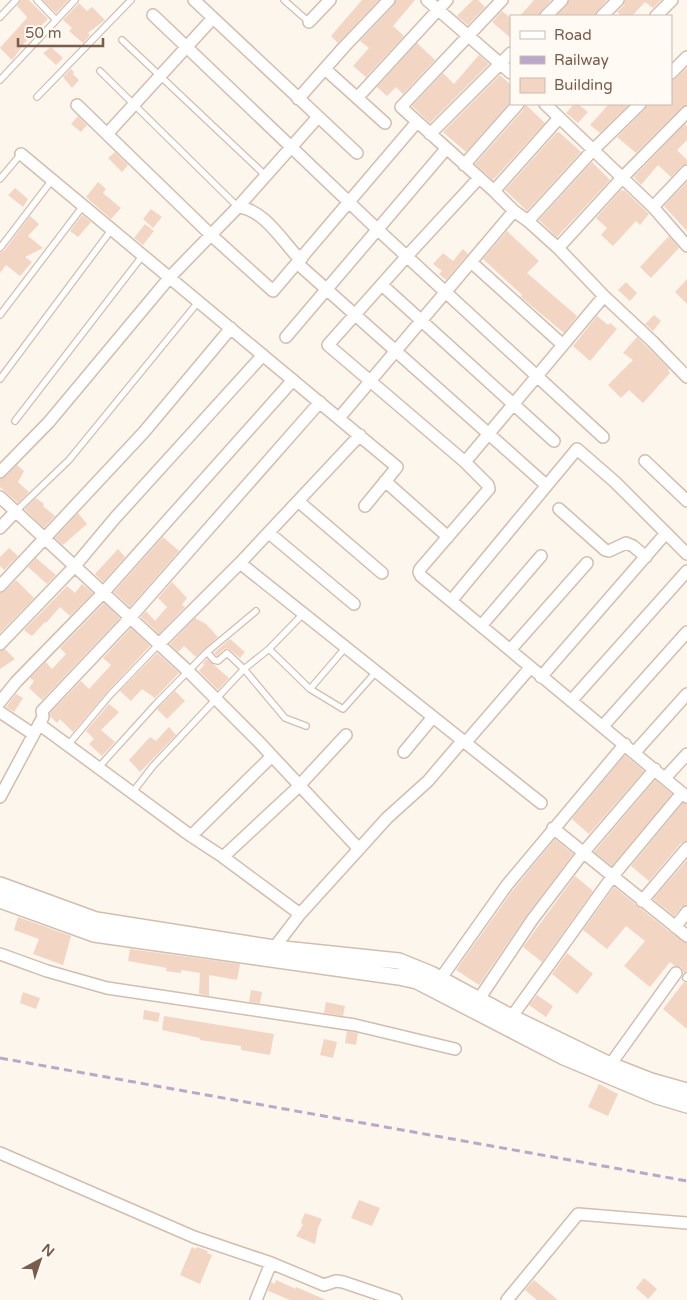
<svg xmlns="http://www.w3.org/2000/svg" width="687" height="1300" font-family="'Varela Round',sans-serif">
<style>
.building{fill:#f3d5c3}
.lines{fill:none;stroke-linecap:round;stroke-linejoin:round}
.service-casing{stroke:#d1beb0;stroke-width:8}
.minor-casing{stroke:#d1beb0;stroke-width:14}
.tertiary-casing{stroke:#d1beb0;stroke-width:18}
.service{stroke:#fff;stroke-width:5.5}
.minor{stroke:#fff;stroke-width:11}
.tertiary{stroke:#fff;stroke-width:15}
.rail{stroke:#b9a8c9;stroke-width:3;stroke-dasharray:8 5;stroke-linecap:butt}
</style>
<rect width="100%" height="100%" fill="#fdf6ec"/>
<path class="building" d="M21 0H29L48 19 37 30 36 28 12 60 0 48 26 19 27 17 17 6Z
M43 0H69L56 13Z
M362 0H379L338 43 331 36Z
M396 0H415L393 26 404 36 366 77 353 66 369 48 360 41 394 5Z
M473 0H478L485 7 468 25 457 16Z
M534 0H551L541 11 539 16H520Z
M569 0H607L597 11 595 16H556L567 5Z
M625 0H661L653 8 645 2 632 16H622L617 12 624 5Z
M79 3 87 11 92 7 105 20 88 33 90 35 83 43 69 31 72 28 63 20Z
M502 11 511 18V38L492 22Z
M417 43 435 60 403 94 396 87 387 96 377 87Z
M51 47 63 58 56 65 43 53Z
M479 55 489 64 430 123 412 106 443 73 454 84Z
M687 68V105L682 107 636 153 617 137 645 109 647 104H671V80L676 78Z
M71 69 74 72 73 74 79 80 72 88 63 77Z
M500 75 511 85V101L466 152 443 132Z
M525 104 545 123 493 180 475 164 524 109Z
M574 104H578L588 112 578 123 566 113Z
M609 104H630L600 133 590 125Z
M78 116 87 125 81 132 71 124Z
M685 124 687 126V140L677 150 687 160V164L682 166 671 177 658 165 641 185 634 177Z
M559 132 581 152 527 211 505 190 556 133Z
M115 152 128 165 122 172 108 158Z
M592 162 610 180 557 237 539 220Z
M98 182 106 189 103 193 121 208 111 219 86 197Z
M687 182V231L664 206Z
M15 188 28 199 23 207 8 195Z
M621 190 623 191 624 190 649 214 640 225 636 221 613 246 601 235 607 228 596 218Z
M151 209 162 217 153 228 143 219Z
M82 215 91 222 78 237 70 231Z
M30 216 39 224 28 236 43 248 25 257 32 262 20 276 6 265 0 273V253L4 251Z
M145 224 154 231 143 245 134 238Z
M507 231 539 261 527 273 577 316 564 333 521 297 522 295 483 259Z
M669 236 679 248 651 278 640 267Z
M463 249 468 254 446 280 439 274 442 271 433 264 443 253 453 261Z
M687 279V304L675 292Z
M626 282 637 293 630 301 618 290Z
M654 315 661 321 653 331 645 324Z
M597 316 608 325 610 323 617 329 590 361 573 346Z
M637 337 669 369 668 370 670 373 643 403 629 390 621 398 608 385 633 360 623 353Z
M17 465 24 471 18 482 29 492 18 503 0 487V479L5 477Z
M36 498 44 504 43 506 55 516 44 528 24 509Z
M78 513 87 524 63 545 55 538Z
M163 537 179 551 130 607 114 592Z
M9 548 18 556 4 570 0 566V557Z
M118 549 125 557 103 582 95 574Z
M36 558 56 575 47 584 28 567Z
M16 580 34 598 0 633V593L5 591Z
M172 582 187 598 182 605 185 607 159 634 141 617 146 611 155 621 167 607 158 598Z
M82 584 93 593 70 616 60 607 46 623 45 622 32 636 24 630 67 586 75 593Z
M104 603 120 618 42 700 29 688 34 681 30 678 46 662 52 669 66 654 60 648Z
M195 618 206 624 218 637 196 657 184 646 178 652 170 644Z
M131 628 150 646 107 692 73 732 60 719 57 723 50 716V713L81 681 89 689 111 665 103 658Z
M230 639 245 652 240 658 228 648 224 649 217 656 214 653Z
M5 649 15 659 0 669V651Z
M157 653 179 673 155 698 142 689 131 701 120 691Z
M207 659 229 678 218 690 199 671 204 665 203 663Z
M175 691 185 701 167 719 157 709Z
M16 694 23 698 14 712 6 707Z
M109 704 119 712 101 730 115 742 102 756 89 744 94 739 86 731Z
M169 727 176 735 140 772 129 760 150 737 156 741Z
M625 755 644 771 589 834 572 819Z
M655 780 672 794 612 866 594 852Z
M683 803 687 804V841L681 843 649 881 631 866Z
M555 839 573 854 526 916 479 985 456 970 513 890Z
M687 860V905L682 907 674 916 653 899Z
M575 876 593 891 542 962 523 947Z
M614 887 671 933 687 943V971L684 973 681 967 675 966 670 962 650 987 624 966 645 941 626 926 607 949 583 930Z
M18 917 71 936 63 965 33 954 39 939 14 930Z
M130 949 240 964 237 980 209 975V996L199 994 200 973 181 970V973L166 971 167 968 128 961Z
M567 953 593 974 577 994 552 974Z
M684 982 687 983V1029L663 1009Z
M251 990 262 992 260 1003 249 1002Z
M23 992 40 998 36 1009 20 1003Z
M537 995 553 1006 546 1017 529 1005Z
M326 1002 345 1006 343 1016 324 1013Z
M144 1010 160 1013 158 1022 143 1019Z
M164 1016 274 1034 270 1055 241 1050V1046L200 1040V1038L162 1030Z
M347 1031 358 1033 356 1045 345 1043Z
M324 1039 337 1042 333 1058 320 1055Z
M599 1084 618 1094 608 1116 588 1107Z
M359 1200 380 1208 372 1226 351 1218Z
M305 1213 322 1219 318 1228 315 1244 296 1236 303 1225 301 1222Z
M192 1247 196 1249 197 1247 208 1251 207 1253 212 1255 200 1284 180 1275Z
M644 1278 657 1289 648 1299 636 1288Z
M276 1280 296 1289V1287L326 1300H290L268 1291 271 1282 275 1284Z
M534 1280 558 1300H537L525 1290Z"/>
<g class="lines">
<g class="service-casing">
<path id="service" d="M37 0 56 20
M284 0 309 22
M0 17 16 0
M122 40 265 175
M100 71 238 207
M0 80 75 0
M37 97 131 0
M0 179 21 154
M0 248 52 180
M0 315 83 206
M0 379 112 229
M15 421 143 255
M16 511 69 460 199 301
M269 649 310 689 346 647
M207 652 214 660 218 661 227 653 244 669 285 718 306 726
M310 689 343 709 376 672
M68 745 110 695 158 645
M98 768 155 705 207 652 256 611
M132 793 153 766 216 699 244 669 269 649 303 614
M686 978 687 976"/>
</g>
<g class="minor-casing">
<path id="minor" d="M194 0 357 153
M427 0 511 73
M502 0 401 107 494 191 514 211 528 221 558 248 604 296 652 341 687 377
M153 15 377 229 603 437
M546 16 562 0
M602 16 618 0
M656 16 672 0
M309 22 330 0
M325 69 385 123
M671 73 687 57
M357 98 447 0
M298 99 344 47 389 0
M545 104 653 207 687 246
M77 105 211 235 273 291 417 122
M107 134 213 18
M430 134 511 53
M21 154 397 467 365 506
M464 165 518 104
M479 178 407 256 328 345 465 462 488 485 489 489 420 569 419 572 421 576 687 797
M494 191 559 118
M238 207C262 209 280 237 295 254L302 258
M653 207 687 171
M528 221 593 150 640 104
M558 248 622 178 687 112
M471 262 563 345
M297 263 546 485
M382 285 554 441
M286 337 446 149
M339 418 514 211
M645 461 687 501
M465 462 604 296
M0 472 49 422 170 277 238 207 318 117
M385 481 448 537
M0 497 189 672 259 742 359 849 300 914 274 948
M298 501 382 573
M559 509 605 550 609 551 626 543 633 546 646 557
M0 528 16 511
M269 533 354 604
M240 563 541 803
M0 586 144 432 231 328
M451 601 577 449 615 482 687 554
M481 626 541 556
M0 644 74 567 115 518 263 355
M158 645 240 563 360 435
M510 650 587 563
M541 677 666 533
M571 701 687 571
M0 702 16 682 103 593 293 380
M0 712 33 734
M39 724 191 836 223 857 300 914
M603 726 687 632
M466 742 530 668
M404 752 433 717
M635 752 687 694
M665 778 687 754
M0 797 43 717 42 711 130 618 320 402
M553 828 687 936
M191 836 272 756
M359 849 387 818 428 781 463 740
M223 857 296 789 346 735
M642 901 687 848
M675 927 687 912
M0 954 47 971 107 988 355 1025 455 1049
M436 985 507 885 625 744
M479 999 532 920 583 853 655 769
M508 1022 612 877 682 793
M610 1065 676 973
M0 1153 194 1237 271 1263 324 1285 336 1281 343 1282 396 1300
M256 1300 271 1263
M507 1300 578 1214 687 1223"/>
</g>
<g class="tertiary-casing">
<path id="tertiary" d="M0 885 96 920 274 948 399 961 431 974 511 1017 610 1065 651 1081 687 1091
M0 900 94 934 399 977 417 981 564 1057 657 1096 687 1105"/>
</g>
<use href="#service" class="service"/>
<use href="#minor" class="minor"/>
<use href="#tertiary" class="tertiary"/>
<path class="rail" d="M0 1058 687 1181"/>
</g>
<rect x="510" y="15" width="162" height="90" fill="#fffaf3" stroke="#cabbb1"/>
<rect x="520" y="31" width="25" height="8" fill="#ffffff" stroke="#cabbb1"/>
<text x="554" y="40" font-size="15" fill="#7a5c4d">Road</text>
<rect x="520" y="56" width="25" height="8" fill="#b9a8c9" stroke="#cabbb1"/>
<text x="554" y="65" font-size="15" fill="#7a5c4d">Railway</text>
<rect x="520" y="78" width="25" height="15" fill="#f3d5c3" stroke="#cabbb1"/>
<text x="554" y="90" font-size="15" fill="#7a5c4d">Building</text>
<g transform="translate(40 1260) rotate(40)" stroke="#fffaf3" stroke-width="4" paint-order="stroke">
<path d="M0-4L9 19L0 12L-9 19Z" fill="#7a5c4d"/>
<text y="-8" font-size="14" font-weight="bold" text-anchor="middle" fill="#7a5c4d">N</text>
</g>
<path d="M18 38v8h85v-8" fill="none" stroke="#7a5c4d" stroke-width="2.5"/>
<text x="25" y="38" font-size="15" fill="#7a5c4d" stroke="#fffaf3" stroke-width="4" paint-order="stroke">50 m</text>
</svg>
